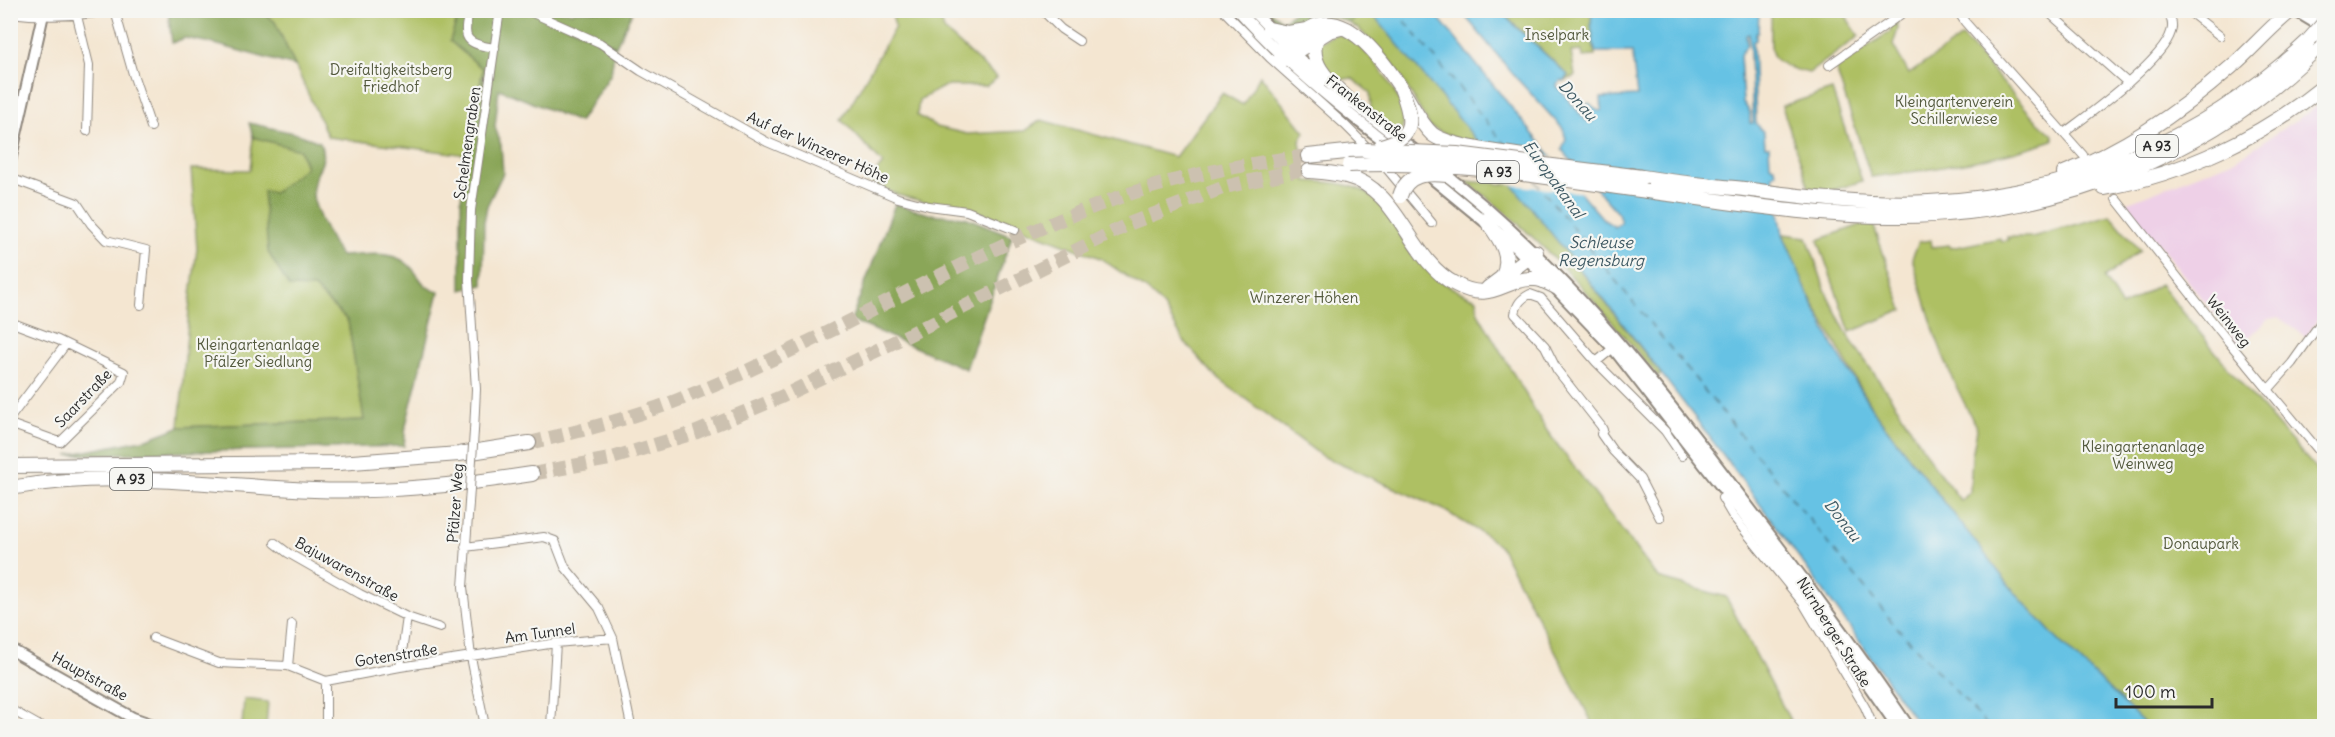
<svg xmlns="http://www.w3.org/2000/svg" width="2335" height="737" font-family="Delius,sans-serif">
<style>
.built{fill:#eed0e7}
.green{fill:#aec063;stroke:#6c7647;stroke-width:1.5}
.forest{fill:#8aa659;stroke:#5a6842;stroke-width:1.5}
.water{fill:#66c2e4;stroke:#487688;stroke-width:1.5;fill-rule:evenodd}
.pier{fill:#f4e6d1}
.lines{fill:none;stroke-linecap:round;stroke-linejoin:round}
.ferry{stroke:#3d5862;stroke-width:1.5;stroke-dasharray:8 6;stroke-linecap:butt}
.highway-tunnel{stroke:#ccc1b0;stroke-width:14;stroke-dasharray:14 7;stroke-linecap:butt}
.street-casing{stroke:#90887e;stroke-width:10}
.secondary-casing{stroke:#90887e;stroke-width:14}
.highway-casing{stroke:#90887e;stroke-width:16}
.street{stroke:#fff;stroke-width:8}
.secondary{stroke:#fff;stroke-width:10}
.highway{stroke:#fff;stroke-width:14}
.street-bridge-casing{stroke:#90887e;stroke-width:10;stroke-linecap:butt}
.highway-bridge-casing{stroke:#90887e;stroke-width:16;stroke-linecap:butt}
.street-bridge{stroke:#fff;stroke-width:8}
.highway-bridge{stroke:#fff;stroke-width:14}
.labels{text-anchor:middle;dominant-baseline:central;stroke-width:4.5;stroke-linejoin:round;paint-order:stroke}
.shield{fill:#f6f6f2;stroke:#686867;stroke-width:1.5}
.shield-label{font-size:14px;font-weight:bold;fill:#2b2b2b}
.park-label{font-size:15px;fill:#52583c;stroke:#f6f6f2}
.street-label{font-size:15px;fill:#2b2b2b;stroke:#f6f6f2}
.water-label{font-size:16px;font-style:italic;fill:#3d5862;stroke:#f6f6f2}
</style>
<rect width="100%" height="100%" fill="#f6f6f2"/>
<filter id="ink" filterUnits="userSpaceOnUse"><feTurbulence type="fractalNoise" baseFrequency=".0167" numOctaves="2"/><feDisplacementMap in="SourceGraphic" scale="12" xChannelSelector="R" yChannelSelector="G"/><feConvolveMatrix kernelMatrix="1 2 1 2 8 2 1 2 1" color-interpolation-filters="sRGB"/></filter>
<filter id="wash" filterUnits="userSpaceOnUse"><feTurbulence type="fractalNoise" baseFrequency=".008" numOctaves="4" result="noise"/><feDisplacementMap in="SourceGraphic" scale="24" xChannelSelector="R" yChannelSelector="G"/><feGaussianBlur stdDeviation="1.35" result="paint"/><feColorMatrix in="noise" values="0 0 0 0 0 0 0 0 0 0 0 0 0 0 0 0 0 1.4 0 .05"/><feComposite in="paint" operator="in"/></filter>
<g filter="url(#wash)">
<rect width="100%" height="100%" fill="#f4e6d1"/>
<path class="built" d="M2324 102V310L2306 337 2278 317 2267 320 2240 346 2126 203 2235 160Z"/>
<path class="green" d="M261 11H460L450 41 483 69 467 155 328 137 275 22Z
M886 11H938L944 30 997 78 986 86H945L919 100 917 115 937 127 967 134 1025 131 1041 120 1175 157 1222 93 1243 105 1260 75 1305 132 1300 141 1306 181C1325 182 1344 182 1361 190 1389 204 1398 236 1416 258 1433 279 1453 290 1477 299L1478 313 1547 431 1658 578 1726 597 1793 726H1594L1501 548 1487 536 1442 509 1322 456 1216 377 1183 340 1164 307 1148 291 1100 258 967 207 929 203 898 195 867 181 883 164 842 120 895 27 892 14Z
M1354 11H1370L1483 145 1462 142 1430 127 1394 65 1360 30 1349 23 1358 16Z
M1500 11H1592L1591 24 1595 56 1583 57 1582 51 1571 52 1575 76 1564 81 1568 75Z
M1771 11H1842L1859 36 1809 73C1760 62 1773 52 1771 11Z
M1897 22 1898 29 1893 45 1909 74 1962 37 2035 119 2053 135V140C1994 160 1933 170 1871 177L1835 66 1844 58 1847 60 1891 31 1889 27Z
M1336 34C1366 39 1396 90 1406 116L1400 135 1371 112 1370 93 1352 78 1334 81 1325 72 1318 46 1321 41Z
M1832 90 1862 181 1812 197 1782 106Z
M253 137 300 150 306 168 274 193 263 192 314 288 348 321 365 420 179 427 189 310 197 249 191 169 250 170Z
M1465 181 1514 185 1661 374 1658 377C1600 307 1540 234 1465 181Z
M2110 215 2140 250 2104 278 2122 307 2160 284 2249 393 2324 478V726H2147L2055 637 2016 594 1874 412 1807 292 1783 234 1807 237 1826 292 1848 336 1898 408 1934 466 1961 501 1970 492 1972 456 1977 429 1953 380 1936 337 1912 258 1919 242 1931 240 1932 247 1949 245 1951 248 2000 238 2001 241 2008 240 2007 237H2032Z
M1872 221 1903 310 1850 332 1818 240Z
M244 699 268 702 266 726H242Z"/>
<path class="forest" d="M532 10 615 47 611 74 579 122 499 89 495 127 501 145 503 173 487 206 484 222 483 285 461 290V199L467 155 483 69 450 41 460 11Z
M168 11H261L275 22 295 66 211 43 185 38 172 43Z
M573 11 629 10 632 12 616 46 542 11H567L572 13Z
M1258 11H1270L1283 21 1295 11H1354L1359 15 1349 23C1309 0 1301 50 1258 11Z
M249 123 298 134 320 142C328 169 316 165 313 187 310 205 331 240 340 256 361 256 387 249 405 262 421 273 418 287 439 292L406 425 404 446 67 455 147 439 179 427 364 420 348 321 314 288 289 287 268 252 263 191 274 193 306 167 300 150 253 137Z
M895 204 929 214 965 217 1012 236 966 369 851 320Z"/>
<path class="water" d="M1370 11H1433L1585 198 1604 220 1615 227 1621 222 1618 213 1562 150 1566 139 1563 129 1512 73 1461 11H1500L1517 28 1568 75 1564 81 1561 80 1556 85 1589 124 1594 120 1593 115 1585 106 1589 103 1598 111 1602 110 1601 98 1637 96 1632 52H1595L1591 24 1592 11H1759L1758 33H1756V40L1753 42 1756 123 1764 133 1765 146H1769L1770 165 1775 168 1776 173 1772 176 1783 234 1807 292 1834 347 1874 412 2016 594 2055 637 2147 726H1919C1748 479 1563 242 1370 11ZM1749 34 1753 122V123H1750V112L1743 102 1740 55 1747 45 1746 35Z"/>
<path class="pier" d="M1478 145 1557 158 1585 193 1510 185Z"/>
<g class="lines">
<path class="ferry" d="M1396 10 1507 147
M1535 181 1893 623 1988 726"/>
</g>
</g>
<g filter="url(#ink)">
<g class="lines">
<path class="highway-tunnel" d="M529 443C580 431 629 419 678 400 823 344 955 258 1101 204 1167 179 1238 164 1308 156
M532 474 609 459 697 432 781 397 886 346 1131 223 1225 187 1307 168"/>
<g class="street-casing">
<path id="street" d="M470 10C461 39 466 44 495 48
M526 10 600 43 641 71 767 142 898 198 929 206 967 211 1015 230
M1042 10 1061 29 1079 41
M1223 10 1270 58 1345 125 1370 150
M1957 10 1965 22 2083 155
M2046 10 2128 83
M115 11 133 74 151 127
M10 13C47 18 80 16 116 10
M2169 13H2191L2220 36
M77 16 89 65 87 131
M1829 65 1907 10
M2064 133C2089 114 2163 61 2171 32 2174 24 2171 17 2166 10
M1382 163 1432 223
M10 178 77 203 91 224 106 240 146 250 141 305
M2116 199 2227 340 2324 457
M10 322 58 340 124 372 121 382 60 442 10 424
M1596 362 1617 345
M2268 390 2292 363 2324 318
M10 418 66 344
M474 431 476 389 469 280 471 210 500 10
M1722 498 1732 515 1803 603 1865 707 1873 726
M469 503 463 587 471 657 485 726
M1660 518 1640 479 1613 451 1601 434 1603 430 1601 426 1557 370 1545 346 1515 314C1517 303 1521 299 1530 294L1541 298 1596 362 1665 431 1682 456
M275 543 288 553 360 594 407 617 400 667
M465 547 544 537 555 541 565 567 599 608 613 638 631 726
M407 617 440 628
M153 638 219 663 288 666 326 681 400 667 556 643 613 638
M288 666 292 624
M10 709 40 726
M326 726V681
M551 726 556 643"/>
</g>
<g class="secondary-casing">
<path id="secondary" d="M1238 10C1284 62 1336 105 1391 146
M1252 10 1294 54 1324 81
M2294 10 2324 28
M2323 10 2324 11
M1343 96 1417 152
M10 161 44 10
M1441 171C1555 259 1645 370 1731 484 1792 564 1852 643 1908 726
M1427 174 1517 248 1613 348 1803 591 1897 726
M10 649 133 718 156 726"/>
</g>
<g class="highway-casing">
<path id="highway" d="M1269 29 1288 33 1307 30
M1316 40C1308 66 1333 84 1349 100
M1281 56C1291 45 1301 32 1315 26 1352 11 1390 71 1406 96 1414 109 1421 124 1432 134 1449 148 1514 154 1538 158
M1284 59 1329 31 1341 28
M1308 156 1365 150
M1309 171C1321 172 1334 173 1346 176 1400 189 1408 259 1455 284 1493 305 1504 277 1535 279 1542 279 1549 284 1556 287
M2064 173C2127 149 2181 111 2231 67 2252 49 2270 27 2292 10
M1631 175C1668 182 1706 185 1744 189 1804 197 1867 205 1929 202 2074 195 2203 140 2308 41
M2104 188C2184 174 2261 137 2324 86
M1647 191C1730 202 1815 217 1899 216 2057 216 2214 154 2324 41
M1486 220C1499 238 1514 256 1502 278
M1488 288 1536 252
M10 466 339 463 459 454 529 443
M10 488C112 469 213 486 314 490 387 493 460 485 532 474"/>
</g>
<use href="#street" class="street"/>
<use href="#secondary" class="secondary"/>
<use href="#highway" class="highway"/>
<g class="street-bridge-casing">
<path id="street-bridge" d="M469 503 474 431"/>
</g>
<g class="highway-bridge-casing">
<path id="highway-bridge" d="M2308 41 2324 23
M1381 146C1418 137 1412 117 1401 88
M1365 150 1457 154 1642 177
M1349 165C1449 159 1548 178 1647 191
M1400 196C1407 173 1427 173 1447 175"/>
</g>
<use href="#street-bridge" class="street-bridge"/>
<use href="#highway-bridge" class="highway-bridge"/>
</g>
</g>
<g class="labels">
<g class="shield">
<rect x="2136" y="135" width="42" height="22" rx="4.5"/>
<rect x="1477" y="161" width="42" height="22" rx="4.5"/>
<rect x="110" y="468" width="42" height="22" rx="4.5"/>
</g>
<g class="shield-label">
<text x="2157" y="146">A 93</text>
<text x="1498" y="172">A 93</text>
<text x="131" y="479">A 93</text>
</g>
<g class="park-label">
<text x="1557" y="34">Inselpark</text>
<text x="391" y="69">Dreifaltigkeitsberg<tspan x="391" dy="17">Friedhof</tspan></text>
<text x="1954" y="101">Kleingartenverein<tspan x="1954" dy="17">Schillerwiese</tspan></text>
<text x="1304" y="297">Winzerer Höhen</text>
<text x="258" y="344">Kleingartenanlage<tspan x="258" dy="17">Pfälzer Siedlung</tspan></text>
<text x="2143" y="446">Kleingartenanlage<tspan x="2143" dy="17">Weinweg</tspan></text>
<text x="2201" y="543">Donaupark</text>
</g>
<g class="street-label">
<text transform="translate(1367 108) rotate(38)">Frankenstraße</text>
<text transform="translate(467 143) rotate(-82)">Schelmengraben</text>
<text transform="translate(818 147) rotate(24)">Auf der Winzerer Höhe</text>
<text transform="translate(2229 321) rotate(52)">Weinweg</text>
<text transform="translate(83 398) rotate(-46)">Saarstraße</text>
<text transform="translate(455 503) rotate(-86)">Pfälzer Weg</text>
<text transform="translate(347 569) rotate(29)">Bajuwarenstraße</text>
<text transform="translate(1834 632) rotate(58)">Nürnberger Straße</text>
<text transform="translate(540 633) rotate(-8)">Am Tunnel</text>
<text transform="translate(396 655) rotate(-9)">Gotenstraße</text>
<text transform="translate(90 676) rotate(29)">Hauptstraße</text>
</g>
<g class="water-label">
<text transform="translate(1578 100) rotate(48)">Donau</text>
<text transform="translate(1554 179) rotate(54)">Europakanal</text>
<text x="1601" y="242">Schleuse<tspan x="1601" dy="18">Regensburg</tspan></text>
<text transform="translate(1843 520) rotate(52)">Donau</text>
</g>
</g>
<rect width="2335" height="737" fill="none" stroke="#f6f6f2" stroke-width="36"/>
<path d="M2116 698v9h96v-9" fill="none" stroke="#2b2b2b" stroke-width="3"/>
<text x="2125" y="698" font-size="18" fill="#2b2b2b" stroke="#f6f6f2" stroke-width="4.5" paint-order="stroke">100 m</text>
</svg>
